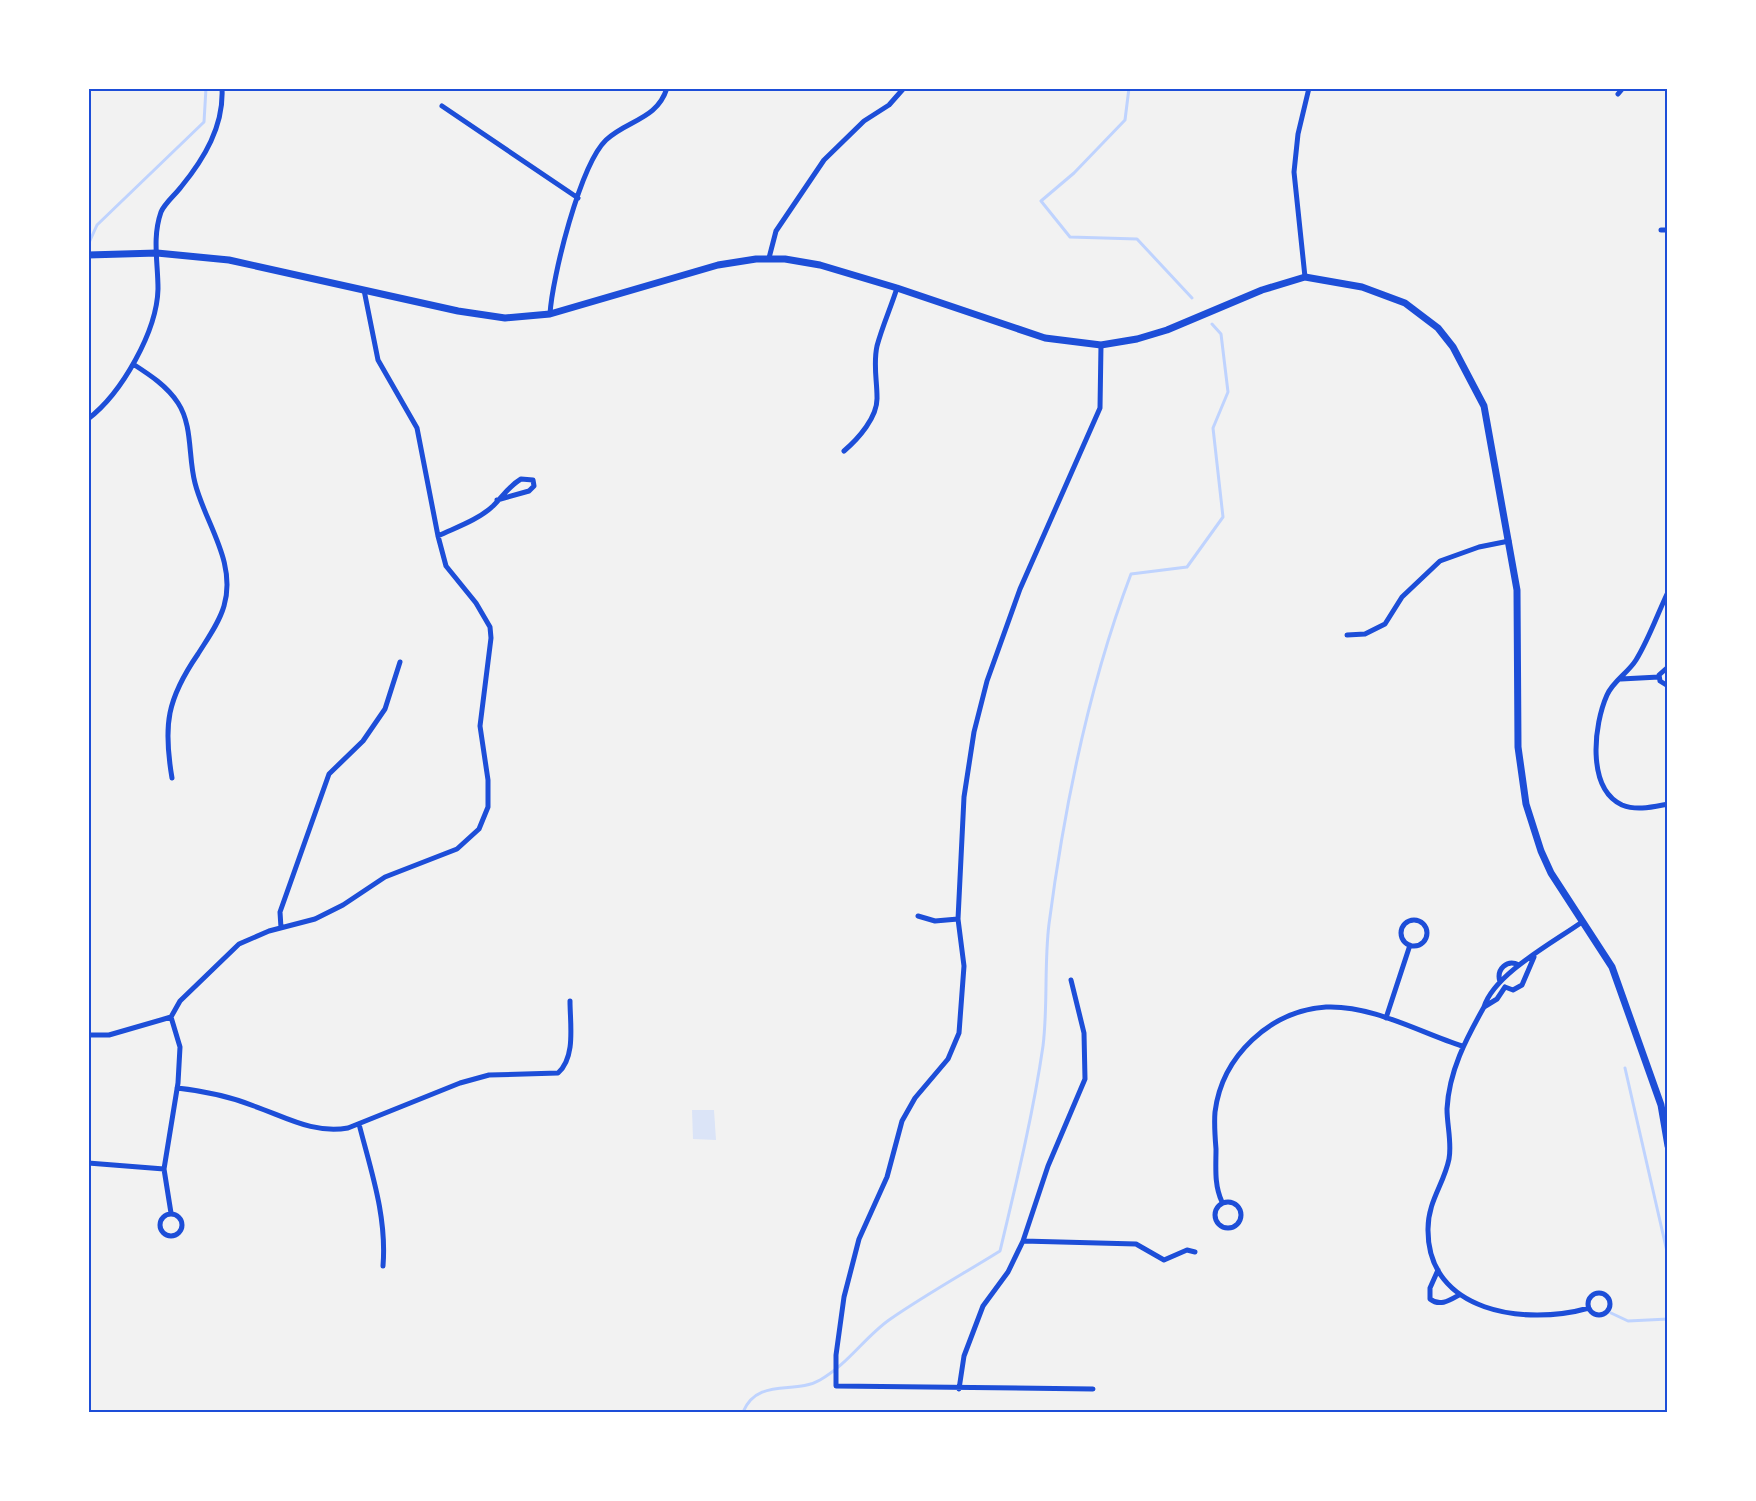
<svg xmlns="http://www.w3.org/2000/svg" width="1756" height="1501" font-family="Signika,sans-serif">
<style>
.green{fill:#dbe4f7}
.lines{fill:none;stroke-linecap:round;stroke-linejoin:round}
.stream{stroke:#bfd3fe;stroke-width:3}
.minor{stroke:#1d4ed8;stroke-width:5}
.tertiary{stroke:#1d4ed8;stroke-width:7}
.neatline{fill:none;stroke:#1d4ed8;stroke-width:2}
</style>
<rect width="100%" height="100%" fill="#f2f2f2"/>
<path class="green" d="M692 1110H714L716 1140 693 1139Z"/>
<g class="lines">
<path class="stream" d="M1129 88 1125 120 1074 173 1041 201 1070 237 1137 239 1192 298
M88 245 97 225 204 122 206 88
M1625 1068 1668 1256
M1611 1313 1628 1321 1668 1319
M743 1412C758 1377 795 1395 820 1380 847 1365 865 1337 889 1320 925 1295 963 1274 1000 1251 1016 1184 1033 1115 1043 1046 1048 1006 1044 964 1049 924 1064 809 1090 682 1131 574L1187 567 1223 517 1213 428 1228 392 1221 334 1212 324"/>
<path class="minor" d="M1618 94 1623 88
M442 106 578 198
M1661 230H1668
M769 258 776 231 824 160 864 121 889 105 904 88
M1305 277 1294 172 1298 134 1309 88
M550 314C552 278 580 165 606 140 627 120 657 120 667 88
M133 364C150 375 167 386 178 403 193 426 188 457 195 483 205 523 237 562 224 606 219 623 208 638 198 654 167 699 163 725 172 778
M88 419C122 393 157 331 158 289 158 262 152 238 161 212 165 203 175 195 181 187 204 159 224 126 222 88
M844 451C858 439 878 417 877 397 877 380 873 364 877 346 882 327 891 307 897 288
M438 536C457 527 478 520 493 506 503 496 509 486 521 479L533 480 534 486 529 491 497 500
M1668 592C1657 615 1649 639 1636 660 1628 673 1613 681 1607 695 1594 724 1586 788 1622 805 1637 811 1652 807 1668 804
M1347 635 1365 634 1385 624 1402 597 1440 561 1479 547 1509 541
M1668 667 1659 675 1660 681 1668 686
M1621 679 1659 677
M918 916 935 921 958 919
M1401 933a13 13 0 1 1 26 0a13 13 0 1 1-26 0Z
M281 928 280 912 329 774 363 741 385 709 400 662
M1500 982C1496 969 1507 959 1519 965
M1505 987 1497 999 1484 1007C1494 974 1554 942 1582 922
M1505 987 1513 990 1522 985 1534 957
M1484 1007C1466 1039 1449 1071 1447 1109 1447 1125 1452 1143 1449 1159 1444 1184 1428 1201 1428 1229 1427 1313 1526 1326 1589 1308
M1386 1018 1410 945
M88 1035H109L171 1017
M177 1088C204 1091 229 1096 254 1106 286 1117 313 1134 348 1128L460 1083 489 1075 558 1073C576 1057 570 1024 570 1001
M359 1124C371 1171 387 1216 383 1266
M88 1163 164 1169
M1215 1215a13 13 0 1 1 26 0a13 13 0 1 1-26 0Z
M1222 1202C1214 1185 1216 1167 1216 1149 1215 1137 1214 1124 1215 1112 1222 1056 1270 1011 1326 1007 1372 1005 1419 1032 1462 1046
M171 1213 164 1169 178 1083 180 1047 171 1017 180 1001 239 944 269 931 315 919 343 905 385 877 457 849 479 829 488 807V780L480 726 491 638 490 627 476 603 446 566 438 536 417 428 378 360 364 290
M160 1225a11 11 0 1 1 22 0a11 11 0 1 1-22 0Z
M1023 1241 1136 1244 1164 1260 1187 1250 1195 1252
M1438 1270 1430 1288V1299C1440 1307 1450 1300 1459 1295
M1588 1304a11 11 0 1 1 22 0a11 11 0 1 1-22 0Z
M959 1389 964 1356 983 1306 1008 1272 1023 1241 1048 1166 1085 1079 1084 1033 1071 980
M1093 1389 836 1386V1355L844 1297 859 1239 887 1177 902 1121 915 1098 948 1059 959 1033 964 966 958 919 964 797 974 732 987 681 1020 589 1100 408 1101 345"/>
<path class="tertiary" d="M88 255 157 253 229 260 458 311 505 318 550 314 718 265 756 259H785L820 265 897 288 1045 338 1101 345 1137 339 1167 330 1262 290 1305 277 1362 287 1405 303 1438 328 1453 347 1484 406 1517 590 1518 747 1526 804 1541 851 1551 873 1612 967 1661 1105 1668 1146"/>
</g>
<rect width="1756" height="1501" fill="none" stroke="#ffffff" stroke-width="180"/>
<rect x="90" y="90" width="1576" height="1321" class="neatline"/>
</svg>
